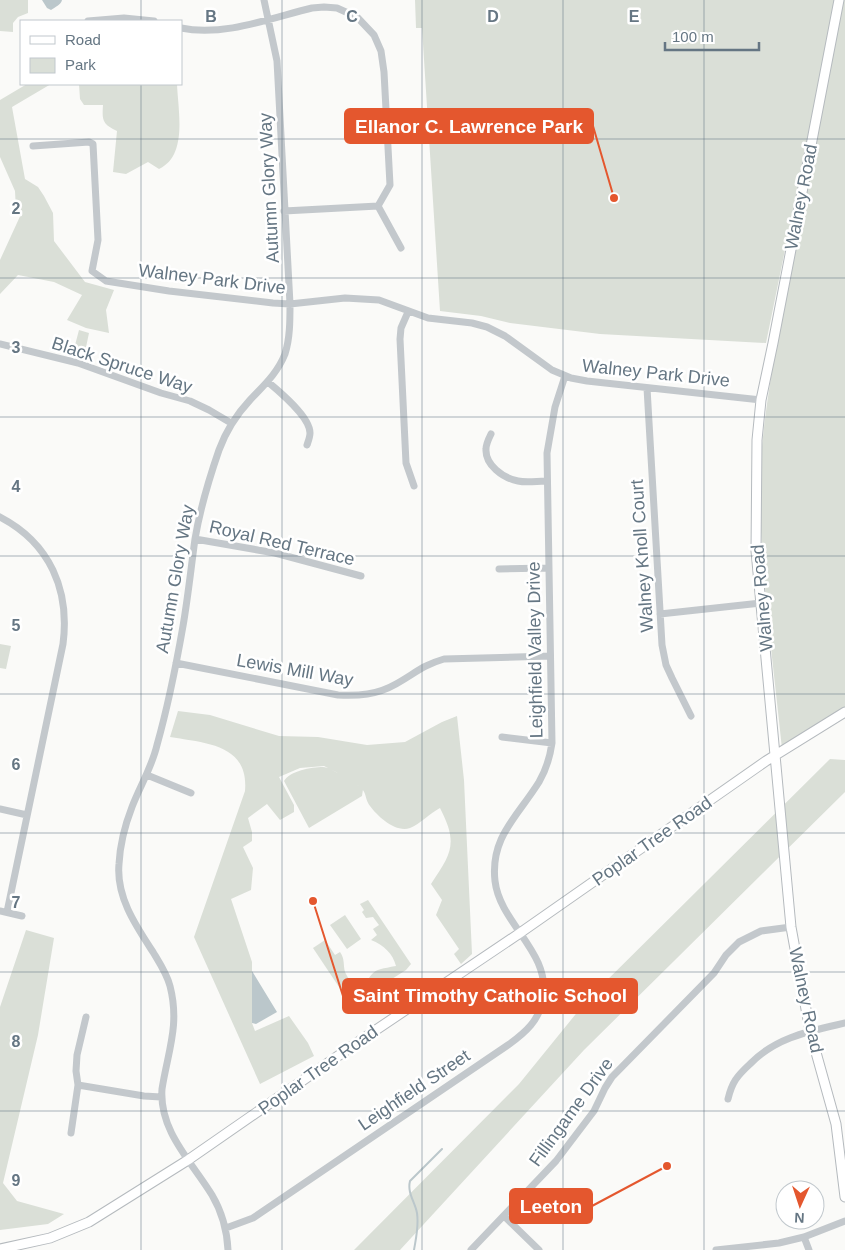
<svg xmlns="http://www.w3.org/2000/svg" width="845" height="1250" font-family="Arial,sans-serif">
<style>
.green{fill:#dadfd7}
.water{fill:#bbc7cb}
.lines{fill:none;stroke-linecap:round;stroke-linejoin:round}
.stream{stroke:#bbc7cb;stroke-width:2}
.major-casing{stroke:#b5babe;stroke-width:11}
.minor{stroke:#c3c8cc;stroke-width:7}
.major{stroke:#fff;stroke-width:9}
.grid{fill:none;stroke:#657683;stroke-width:1;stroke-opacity:0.55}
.labels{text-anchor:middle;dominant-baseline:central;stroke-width:5;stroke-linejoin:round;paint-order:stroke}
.street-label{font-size:18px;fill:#657683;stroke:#fff}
.grid-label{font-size:16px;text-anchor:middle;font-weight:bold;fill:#657683;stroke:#fff;stroke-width:5;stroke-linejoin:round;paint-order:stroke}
.leader{fill:none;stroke:#e4572e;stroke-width:2}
.callout-dot{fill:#e4572e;stroke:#fff;stroke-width:2}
.callout{fill:#e4572e;stroke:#e4572e;stroke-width:2}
.callout-label{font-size:19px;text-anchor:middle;font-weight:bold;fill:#fff}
</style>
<rect width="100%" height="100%" fill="#fafaf8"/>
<path class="green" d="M0 0H28V13L18 17 13 23V32L0 31Z
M415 0H836L766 343 600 334 510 323 481 316 440 311 422 28H416Z
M842 0H845V707L782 749C774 670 763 590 760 510 758 459 766 408 774 358Z
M27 84H64H51L12 107 25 179 38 187 44 196 53 213 54 241 85 282 114 290 106 310 109 333 86 328 67 320 82 295 54 282 18 275 0 294V260L22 212 16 210 15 191 0 157V100Z
M79 84H177C178 110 188 156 159 169L148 162 126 174 113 172 117 131C102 124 102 120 103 105H84L80 99Z
M79 330 89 333 85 352 74 349Z
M0 644 11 646 6 669 0 668Z
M178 711 210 715 279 736 318 737 367 745 405 742 442 722 457 716 464 780 472 954 461 964 454 954 459 949 436 915 442 900 431 884C452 853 458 843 440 808 430 813 420 824 410 828 396 833 378 817 370 806 363 796 369 793 356 784L363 789 362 796 309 828 284 781C290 771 311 767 323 767 328 767 333 771 338 773L324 766 300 768 279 777 294 805V812L280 820 267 804 248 818 252 832V841L243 847 253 868 251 890 231 899 252 962V1023L255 1031 289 1016 308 1043 314 1056 260 1084 194 937 245 791C249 744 205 743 170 737Z
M830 759 845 760V792L584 1050 400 1250H354L519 1084 588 999Z
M368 900 411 964 406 970 351 1005 313 948 325 940 335 955 340 952C345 959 343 964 345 972 348 979 354 986 360 992 375 970 369 971 396 966 393 954 384 945 371 940L377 935 373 929 379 925 373 917 366 918 362 912 364 910 360 904Z
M345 915 361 939 347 949 330 925Z
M26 930 54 938 38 1035 3 1183 17 1201 64 1214 48 1224 0 1230V1007Z"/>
<path class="water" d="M42 0H62C61 5 55 7 51 10L47 8Z
M252 971 277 1012 256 1024 252 1023Z"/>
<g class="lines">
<path class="stream" d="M414 1250C416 1238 419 1226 417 1213 415 1202 407 1193 410 1181L442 1149"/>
<g class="major-casing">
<path id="major" d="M839 0 773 343 761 400 757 440 756 551 791 927 810 1031 836 1124 845 1197
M0 1249 50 1238 89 1222 188 1160 361 1040 520 933 766 761 845 712"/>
</g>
<path class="minor" d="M88 21 124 18 154 21
M181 28C223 37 271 18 312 8L324 7 337 8 357 17 374 35 381 51 384 72 390 185 378 206
M33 146 89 142 93 144 98 240 92 271 106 281 169 291 273 303 290 304 345 298 379 300 428 318 472 323 487 327 505 336 552 370 571 378 587 381 761 400
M284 211 378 206 401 248
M408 312 401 328 400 339 406 463 414 486
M0 344 78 363 161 393 190 401 209 410 231 423
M268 382C280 392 310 417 310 433 310 437 308 442 307 445
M647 388 662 645 666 665 672 678 691 716
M491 434C489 438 486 444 486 449 485 465 503 478 518 481 527 483 537 481 546 481
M0 517C50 543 70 590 63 644L7 912
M195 539 275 553 361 576
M499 569 548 568
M660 614 761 603
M176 663 338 695C358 696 377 695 396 684 414 674 423 665 444 659L550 656
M502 737 552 743
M147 775 191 793
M0 809 27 815
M0 911 22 916
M78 1085 144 1096 161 1097
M728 1099C732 1082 737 1076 750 1064 776 1037 810 1031 845 1023
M71 1133 78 1085 76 1071 77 1055 86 1017
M504 1216 539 1250
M226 1228 253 1218 508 1045C525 1033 540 1020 543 998 551 952 500 924 495 881 490 837 518 816 539 782 546 770 550 757 552 743L547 453 555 407 565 376
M804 1237 809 1250
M228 1250C227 1230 222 1212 212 1195 192 1162 159 1131 162 1089 168 1051 180 1025 170 986 167 974 159 962 153 952 136 926 116 897 119 864 120 845 125 825 132 807 140 786 152 767 157 745 168 706 176 666 183 626 188 597 191 568 195 539 200 509 209 479 219 450 226 431 236 415 250 400 263 386 277 374 285 354 290 338 290 321 290 304L277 61 264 0
M471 1250 556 1161 594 1111 605 1088 612 1077 714 973 726 955 739 942 761 931 791 927
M716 1250 779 1243 804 1237 845 1221"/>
<use href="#major" class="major"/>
</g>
<path class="grid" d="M141 0V21M282 0V1250M422 0V1250M563 0V1250M704 0V1250M141 84V1250M0 139H845M0 278H845M0 417H845M0 556H845M0 694H845M0 833H845M0 972H845M0 1111H845"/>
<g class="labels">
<g class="street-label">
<text transform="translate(269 188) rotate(-93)">Autumn Glory Way</text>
<text transform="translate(801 197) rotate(-79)">Walney Road</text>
<text transform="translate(212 279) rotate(7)">Walney Park Drive</text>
<text transform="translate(122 365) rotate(18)">Black Spruce Way</text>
<text transform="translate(656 373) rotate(6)">Walney Park Drive</text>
<text transform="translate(282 543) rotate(13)">Royal Red Terrace</text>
<text transform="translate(642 556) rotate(-94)">Walney Knoll Court</text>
<text transform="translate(175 579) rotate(-80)">Autumn Glory Way</text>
<text transform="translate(762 598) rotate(-95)">Walney Road</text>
<text transform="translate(535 650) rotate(-91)">Leighfield Valley Drive</text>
<text transform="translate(295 670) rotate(10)">Lewis Mill Way</text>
<text transform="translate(652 841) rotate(-35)">Poplar Tree Road</text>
<text transform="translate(806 1000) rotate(78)">Walney Road</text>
<text transform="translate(318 1070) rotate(-35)">Poplar Tree Road</text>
<text transform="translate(414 1090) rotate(-34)">Leighfield Street</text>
<text transform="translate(571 1112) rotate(-54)">Fillingame Drive</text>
</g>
</g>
<g class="grid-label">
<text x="211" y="22">B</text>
<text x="352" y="22">C</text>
<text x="493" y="22">D</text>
<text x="634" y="22">E</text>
<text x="16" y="214">2</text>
<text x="16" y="353">3</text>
<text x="16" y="492">4</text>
<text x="16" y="631">5</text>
<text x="16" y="770">6</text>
<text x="16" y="908">7</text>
<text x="16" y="1047">8</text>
<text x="16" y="1186">9</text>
</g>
<path class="leader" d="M614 198L593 126M313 901L343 996M667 1166L592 1206"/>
<g class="callout-dot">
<circle cx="614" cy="198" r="5"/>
<circle cx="313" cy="901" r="5"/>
<circle cx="667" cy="1166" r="5"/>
</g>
<g class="callout">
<rect x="345" y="109" width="248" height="34" rx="5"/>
<rect x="343" y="979" width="294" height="34" rx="5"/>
<rect x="510" y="1189" width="82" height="34" rx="5"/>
</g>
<g class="callout-label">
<text x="469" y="133">Ellanor C. Lawrence Park</text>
<text x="490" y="1002">Saint Timothy Catholic School</text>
<text x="551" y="1213">Leeton</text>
</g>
<rect x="20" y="20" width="162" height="65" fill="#ffffff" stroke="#c1c8cd"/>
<rect x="30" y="36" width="25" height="8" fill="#ffffff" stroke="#c1c8cd"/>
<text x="65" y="45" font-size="15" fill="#657683">Road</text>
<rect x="30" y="58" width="25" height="15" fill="#dadfd7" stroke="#c1c8cd"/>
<text x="65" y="70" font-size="15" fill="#657683">Park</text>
<g transform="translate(800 1205) rotate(183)"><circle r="24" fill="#ffffff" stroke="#c1c8cd"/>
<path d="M0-4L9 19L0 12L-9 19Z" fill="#e4572e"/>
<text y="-8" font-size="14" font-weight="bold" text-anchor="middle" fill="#657683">N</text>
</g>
<path d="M665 42v8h94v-8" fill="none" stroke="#657683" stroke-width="2.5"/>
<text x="672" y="42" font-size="15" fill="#657683" stroke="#ffffff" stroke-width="4" paint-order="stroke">100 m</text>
</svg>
